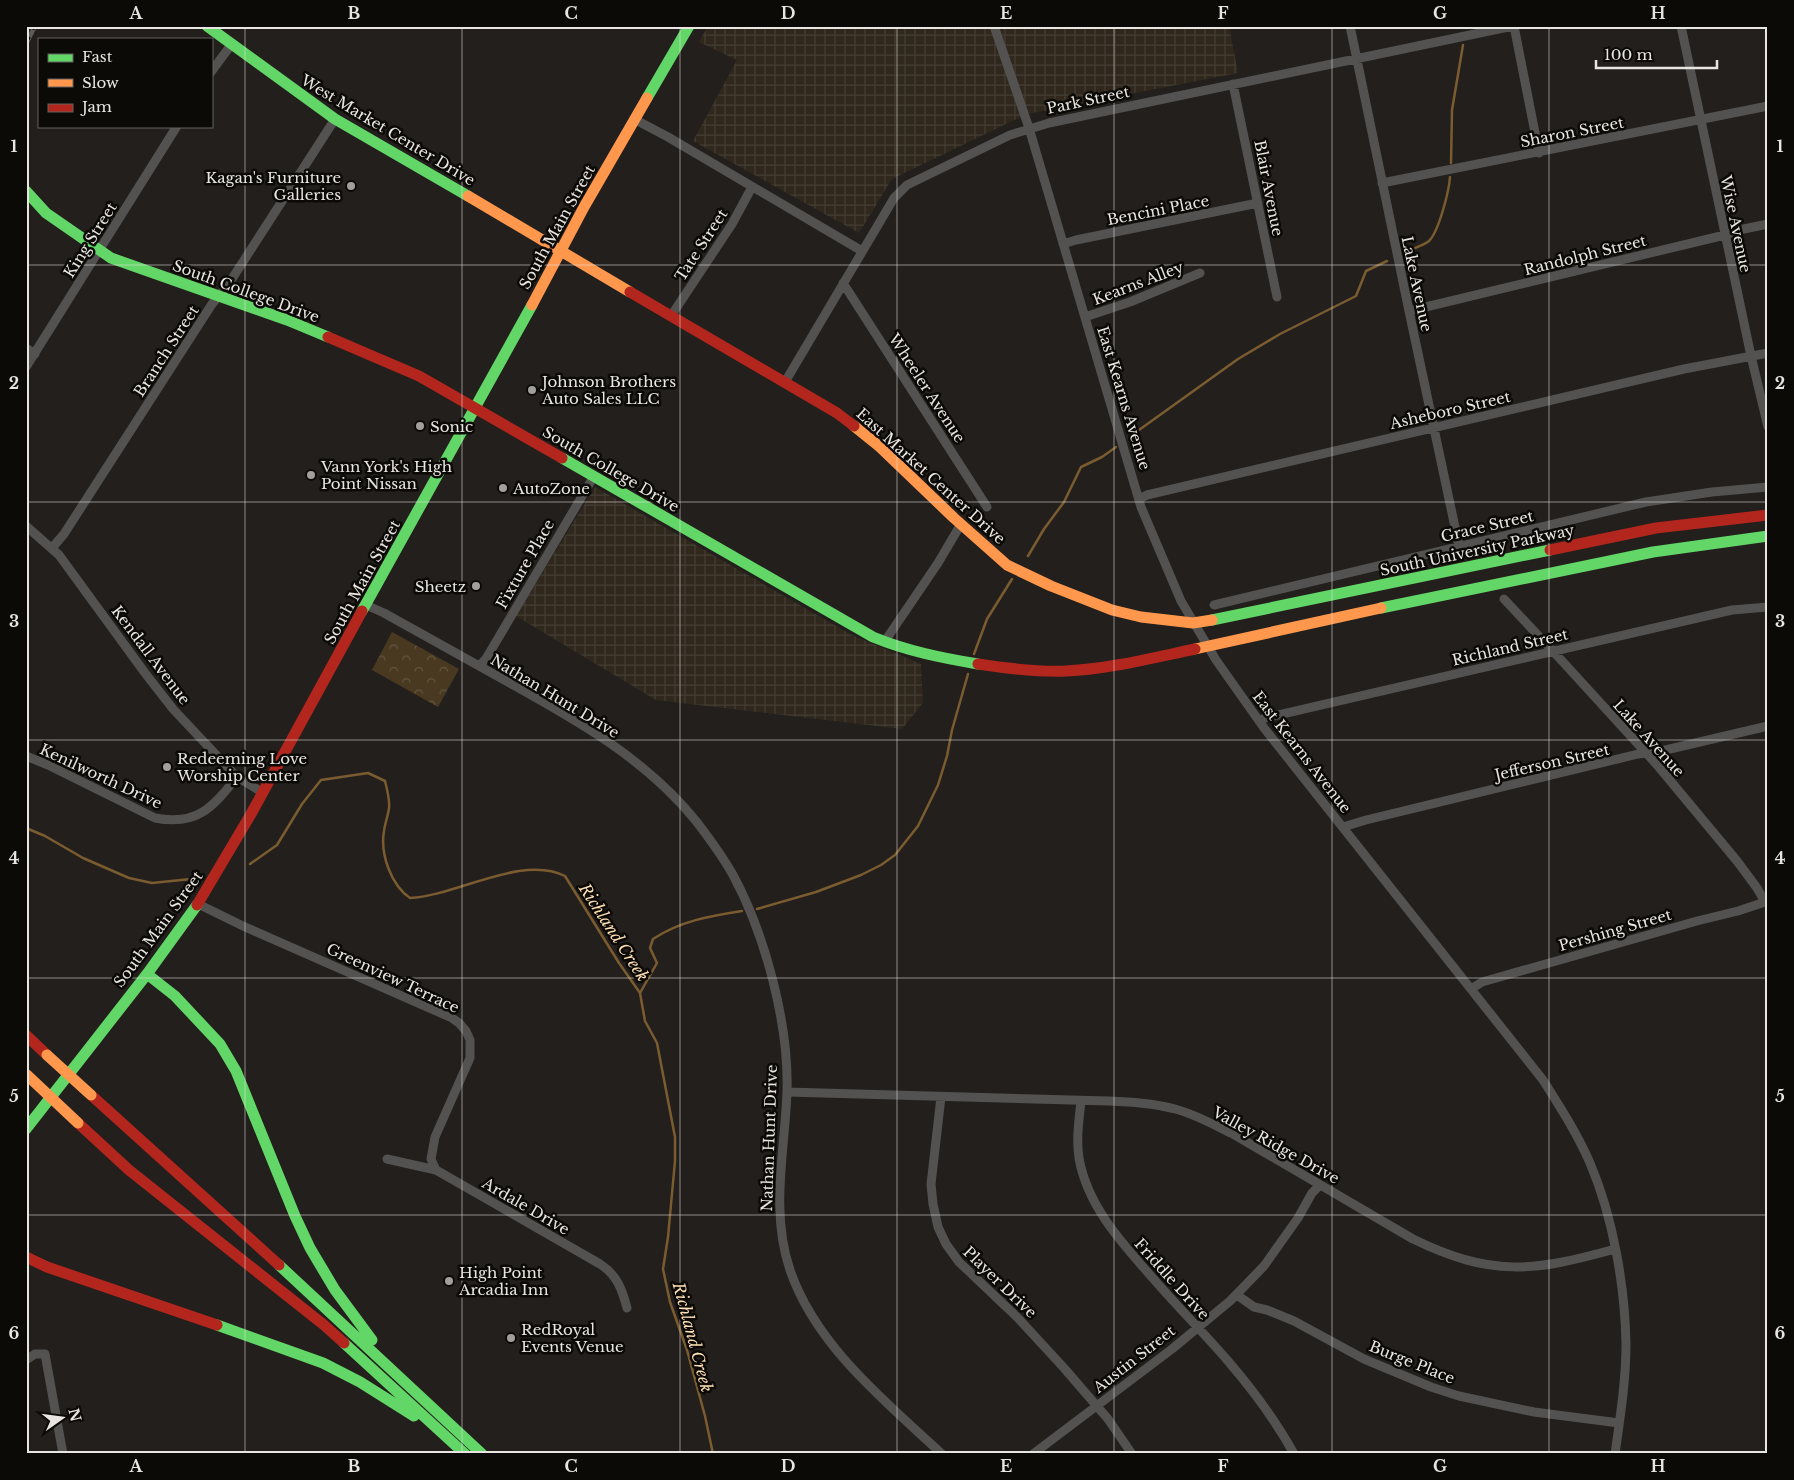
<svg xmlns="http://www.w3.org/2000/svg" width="1794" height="1480" font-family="'Libre Baskerville',serif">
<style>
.industrial{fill:url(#industrial-grid)}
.park{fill:url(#park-crowns)}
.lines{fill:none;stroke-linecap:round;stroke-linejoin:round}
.stream{stroke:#7b5c30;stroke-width:2.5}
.street{stroke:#535250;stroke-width:9}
.fast{stroke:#63d668;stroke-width:11}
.slow{stroke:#ff974d;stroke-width:11}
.jam{stroke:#b3261e;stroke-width:11}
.rail-casing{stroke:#5e5b58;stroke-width:4.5}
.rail{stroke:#0c0a07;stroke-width:2.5;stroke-dasharray:8;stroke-linecap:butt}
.slow-bridge{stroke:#ff974d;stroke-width:11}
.grid{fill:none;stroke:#e9e5e1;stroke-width:1;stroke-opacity:0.55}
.poi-dot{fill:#a3a09c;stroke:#0c0a07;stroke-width:2}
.labels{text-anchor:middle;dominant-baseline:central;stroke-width:5;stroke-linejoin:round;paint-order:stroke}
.street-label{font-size:15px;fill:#e9e5e1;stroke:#0c0a07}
.poi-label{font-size:15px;fill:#e9e5e1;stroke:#0c0a07;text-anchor:start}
.water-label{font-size:16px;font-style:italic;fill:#fedfb4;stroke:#0c0a07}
.neatline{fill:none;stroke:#e9e5e1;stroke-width:2}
.grid-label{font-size:16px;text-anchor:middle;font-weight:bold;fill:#e9e5e1}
</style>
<defs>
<pattern id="industrial-grid" width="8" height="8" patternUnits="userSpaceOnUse" patternTransform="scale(1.25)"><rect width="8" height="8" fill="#30281d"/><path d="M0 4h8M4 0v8" fill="none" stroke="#443d33"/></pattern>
<pattern id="park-crowns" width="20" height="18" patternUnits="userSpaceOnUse" patternTransform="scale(1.25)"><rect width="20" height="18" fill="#4a3921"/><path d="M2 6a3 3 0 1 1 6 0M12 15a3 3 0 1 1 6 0" fill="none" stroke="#645641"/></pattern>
</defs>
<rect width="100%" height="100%" fill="#221f1c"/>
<path class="industrial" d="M708 26H1229L1238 73 1027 114 892 179 859 233 693 141 737 60 699 42Z
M595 487 852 635 921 664 923 703 902 729 656 700 516 616Z"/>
<path class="park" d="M392 632 459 669 438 707 372 670Z"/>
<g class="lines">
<path class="stream" d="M1451 163 1452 110 1463 45
M1411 250C1416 247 1424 245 1429 241 1439 231 1449 191 1450 177
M1132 435 1238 359 1280 334 1356 296 1366 271 1387 261
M1028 556 1044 529 1064 502 1081 467 1102 457 1116 447
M974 654 987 619 1012 579
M26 828 45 836 83 858 129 878 152 883 191 879
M250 864 277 845 302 804 321 780 368 773 385 781C387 789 390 800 389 808 388 816 385 823 384 831 380 854 391 885 410 898 456 896 522 854 565 876L619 963 640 993 645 1021 657 1043 675 1137V1161L668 1237 663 1269 670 1302 687 1350 705 1416 713 1454
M757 909 816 892 861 875 881 865 895 855 918 826 938 785 947 756 952 730 968 674
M640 993 657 963 650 948 653 939C680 921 710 916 742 911"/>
<path class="street" d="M994 26 1029 128 1141 507 1181 601 1216 660 1264 728 1543 1080C1560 1107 1577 1133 1590 1163 1613 1217 1625 1286 1626 1344 1626 1381 1620 1418 1615 1454
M1350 26 1409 311 1459 546
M1514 26 1539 153
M1681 26 1751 356 1768 427
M211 72 231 45
M1233 84 1277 297
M634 119 668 137 862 251
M1382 183 1768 106
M1063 244 1076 240 1258 203
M843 283 987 507
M1409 311 1725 235 1739 230 1768 224
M671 316 732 224 752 187
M1085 317 1130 302 1200 273
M26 348 35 354
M26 367 177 126
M785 382 894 198 907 185 1010 135 1049 123 1513 26
M1139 499 1147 495 1684 369 1768 353
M26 526 59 555 145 673 173 709 237 777 262 792
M52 548 64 534 212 304 228 285 335 119
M1504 599 1563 662 1658 766 1737 861 1757 888 1765 902
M366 605 384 613C425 636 467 659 508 682 577 720 646 759 696 821 709 838 723 857 733 875 765 934 789 1024 787 1091 785 1151 770 1211 790 1270 816 1346 885 1401 942 1454
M1214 605 1646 502 1712 492 1768 487
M885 641 938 563 961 524
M480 666 487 657 594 476
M1259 721 1265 718 1732 610 1768 607
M26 756 48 765 155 818C197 826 212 808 237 777
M1343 827 1366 820 1638 754 1657 752 1768 726
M198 904 243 926 452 1018 459 1023 466 1031 470 1040V1058L435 1137 431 1159 436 1170
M1471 989 1482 982 1697 921 1738 911 1768 901
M787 1092 1108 1101C1130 1102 1153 1103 1175 1109 1195 1114 1214 1125 1233 1134L1413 1239C1491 1277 1533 1272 1615 1249
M941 1097 931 1184 933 1204 938 1227 946 1244 959 1262 1018 1318 1064 1368 1108 1419 1132 1454
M1081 1101C1079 1120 1076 1139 1079 1158 1087 1205 1121 1242 1151 1276 1176 1305 1203 1332 1228 1361 1252 1389 1276 1421 1294 1454
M387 1159 436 1170 600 1264C617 1275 622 1289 627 1308
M1237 1295 1254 1307 1267 1310 1294 1321 1364 1359 1431 1387 1459 1396 1534 1412 1619 1423
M26 1360 35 1354H45L63 1454
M1033 1454 1172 1349 1230 1301 1264 1266 1298 1218 1312 1193 1320 1185"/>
<path class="fast" d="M207 26 335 119 468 196
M647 98 689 26
M26 191 46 213 111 258 287 320 328 337
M562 458 873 637C907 651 942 658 978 664
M1381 608 1653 552 1768 536
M362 611 532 305
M1212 620 1550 550
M147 974 175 996 220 1044 236 1071 295 1216 310 1248 335 1290 372 1340
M26 1129 147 974 197 905
M279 1265 482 1454
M217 1325 323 1363 360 1382 414 1416
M344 1343 465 1454"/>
<path class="slow" d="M468 196 630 292
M532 305 584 207 647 98
M854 426 880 447 954 518 1007 565 1051 586 1112 610 1141 617 1193 623 1212 620
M1195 649 1381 608"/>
<path class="jam" d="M630 292 837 413 854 426
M328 337 419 376 562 458
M1550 550 1656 528 1768 515
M978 664C1004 668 1040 672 1066 671 1109 669 1152 658 1195 649
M197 905 251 814 362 611
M26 1035 47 1055
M91 1095 279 1265
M78 1123 129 1170 324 1325 344 1343
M26 1257 47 1267 217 1325"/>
<g class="rail-casing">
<path id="rail" d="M26 44 35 26"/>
</g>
<use href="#rail" class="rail"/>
<path class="slow-bridge" d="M47 1055 91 1095
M27 1075 78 1123"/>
</g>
<path class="grid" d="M245 26V1454M462 26V1454M680 26V1454M897 26V1454M1114 26V1454M1332 26V1454M1549 26V1454M26 265H1768M26 502H1768M26 740H1768M26 978H1768M26 1215H1768"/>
<g class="poi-dot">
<circle cx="351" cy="186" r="5"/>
<circle cx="532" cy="390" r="5"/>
<circle cx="420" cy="426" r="5"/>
<circle cx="311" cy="475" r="5"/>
<circle cx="503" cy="488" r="5"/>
<circle cx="476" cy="586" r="5"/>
<circle cx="167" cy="767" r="5"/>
<circle cx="449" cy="1281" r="5"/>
<circle cx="511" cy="1338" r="5"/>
</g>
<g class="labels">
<g class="street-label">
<text transform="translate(1088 100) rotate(-12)">Park Street</text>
<text transform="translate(388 130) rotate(31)">West Market Center Drive</text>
<text transform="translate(1572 132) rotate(-11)">Sharon Street</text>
<text transform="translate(1269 188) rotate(79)">Blair Avenue</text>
<text transform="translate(1158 210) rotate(-11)">Bencini Place</text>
<text transform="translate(1736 224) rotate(78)">Wise Avenue</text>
<text transform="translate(557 227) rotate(-61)">South Main Street</text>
<text transform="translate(90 240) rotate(-58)">King Street</text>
<text transform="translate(701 245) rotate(-57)">Tate Street</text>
<text transform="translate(1585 255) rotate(-14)">Randolph Street</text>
<text transform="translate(1138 283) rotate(-21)">Kearns Alley</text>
<text transform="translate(1417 284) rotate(78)">Lake Avenue</text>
<text transform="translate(246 291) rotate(20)">South College Drive</text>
<text transform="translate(166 351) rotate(-57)">Branch Street</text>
<text transform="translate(927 388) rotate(57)">Wheeler Avenue</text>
<text transform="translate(1124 398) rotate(73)">East Kearns Avenue</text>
<text transform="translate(1450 410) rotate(-13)">Asheboro Street</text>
<text transform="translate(611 469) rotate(30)">South College Drive</text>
<text transform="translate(931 476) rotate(42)">East Market Center Drive</text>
<text transform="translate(1487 526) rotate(-13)">Grace Street</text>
<text transform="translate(1477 550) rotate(-12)">South University Parkway</text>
<text transform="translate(525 564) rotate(-60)">Fixture Place</text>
<text transform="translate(362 582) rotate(-61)">South Main Street</text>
<text transform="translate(1510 647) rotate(-13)">Richland Street</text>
<text transform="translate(151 655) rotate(53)">Kendall Avenue</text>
<text transform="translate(555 696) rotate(31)">Nathan Hunt Drive</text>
<text transform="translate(1649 738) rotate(48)">Lake Avenue</text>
<text transform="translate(1302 752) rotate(52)">East Kearns Avenue</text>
<text transform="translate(1552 762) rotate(-13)">Jefferson Street</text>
<text transform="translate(101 776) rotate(25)">Kenilworth Drive</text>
<text transform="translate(158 929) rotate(-54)">South Main Street</text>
<text transform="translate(1615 930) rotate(-16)">Pershing Street</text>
<text transform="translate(393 978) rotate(25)">Greenview Terrace</text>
<text transform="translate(769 1138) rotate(-88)">Nathan Hunt Drive</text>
<text transform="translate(1276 1145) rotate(29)">Valley Ridge Drive</text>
<text transform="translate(526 1206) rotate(30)">Ardale Drive</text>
<text transform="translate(1172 1279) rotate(48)">Friddle Drive</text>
<text transform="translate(1000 1282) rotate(44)">Player Drive</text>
<text transform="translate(1134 1359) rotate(-38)">Austin Street</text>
<text transform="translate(1412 1362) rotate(22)">Burge Place</text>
</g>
<g class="poi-label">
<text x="341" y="177" text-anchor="end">Kagan's Furniture<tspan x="341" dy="17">Galleries</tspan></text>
<text x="542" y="381">Johnson Brothers<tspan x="542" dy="17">Auto Sales LLC</tspan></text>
<text x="430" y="426">Sonic</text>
<text x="321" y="466">Vann York's High<tspan x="321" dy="17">Point Nissan</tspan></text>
<text x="513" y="488">AutoZone</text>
<text x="466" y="586" text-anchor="end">Sheetz</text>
<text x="177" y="758">Redeeming Love<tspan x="177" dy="17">Worship Center</tspan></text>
<text x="459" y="1272">High Point<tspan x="459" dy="17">Arcadia Inn</tspan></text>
<text x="521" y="1329">RedRoyal<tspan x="521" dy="17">Events Venue</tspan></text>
</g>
<g class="water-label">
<text transform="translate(614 932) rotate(57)">Richland Creek</text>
<text transform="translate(693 1337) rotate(75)">Richland Creek</text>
</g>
</g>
<rect width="1794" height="1480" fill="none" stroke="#0c0a07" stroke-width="55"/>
<rect x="38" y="38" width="175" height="90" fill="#0c0a07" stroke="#64625e"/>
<rect x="48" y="54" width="25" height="8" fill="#63d668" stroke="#64625e"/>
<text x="82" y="62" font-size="15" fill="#e9e5e1">Fast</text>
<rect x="48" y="79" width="25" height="8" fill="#ff974d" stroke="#64625e"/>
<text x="82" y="88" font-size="15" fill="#e9e5e1">Slow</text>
<rect x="48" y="104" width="25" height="8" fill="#b3261e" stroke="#64625e"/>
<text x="82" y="112" font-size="15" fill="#e9e5e1">Jam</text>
<g transform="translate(62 1418) rotate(76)" stroke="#0c0a07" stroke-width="4" paint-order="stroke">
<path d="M0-4L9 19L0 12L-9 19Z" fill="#e9e5e1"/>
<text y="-8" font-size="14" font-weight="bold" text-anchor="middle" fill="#e9e5e1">N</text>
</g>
<path d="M1596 60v8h121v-8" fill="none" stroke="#e9e5e1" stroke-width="2.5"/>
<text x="1604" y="60" font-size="15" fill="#e9e5e1" stroke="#0c0a07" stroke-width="4" paint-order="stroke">100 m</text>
<rect x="28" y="28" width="1738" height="1424" class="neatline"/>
<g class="grid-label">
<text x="136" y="19">A</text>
<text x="354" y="19">B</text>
<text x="571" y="19">C</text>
<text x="788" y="19">D</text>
<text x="1006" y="19">E</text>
<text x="1223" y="19">F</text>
<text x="1440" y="19">G</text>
<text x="1658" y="19">H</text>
<text x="14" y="152">1</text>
<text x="1780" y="152">1</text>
<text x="14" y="389">2</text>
<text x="1780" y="389">2</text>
<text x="14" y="627">3</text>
<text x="1780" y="627">3</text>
<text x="14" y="864">4</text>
<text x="1780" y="864">4</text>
<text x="14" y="1102">5</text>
<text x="1780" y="1102">5</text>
<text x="14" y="1339">6</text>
<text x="1780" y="1339">6</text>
<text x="136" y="1472">A</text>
<text x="354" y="1472">B</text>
<text x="571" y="1472">C</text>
<text x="788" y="1472">D</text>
<text x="1006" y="1472">E</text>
<text x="1223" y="1472">F</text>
<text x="1440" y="1472">G</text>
<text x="1658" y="1472">H</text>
</g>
</svg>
